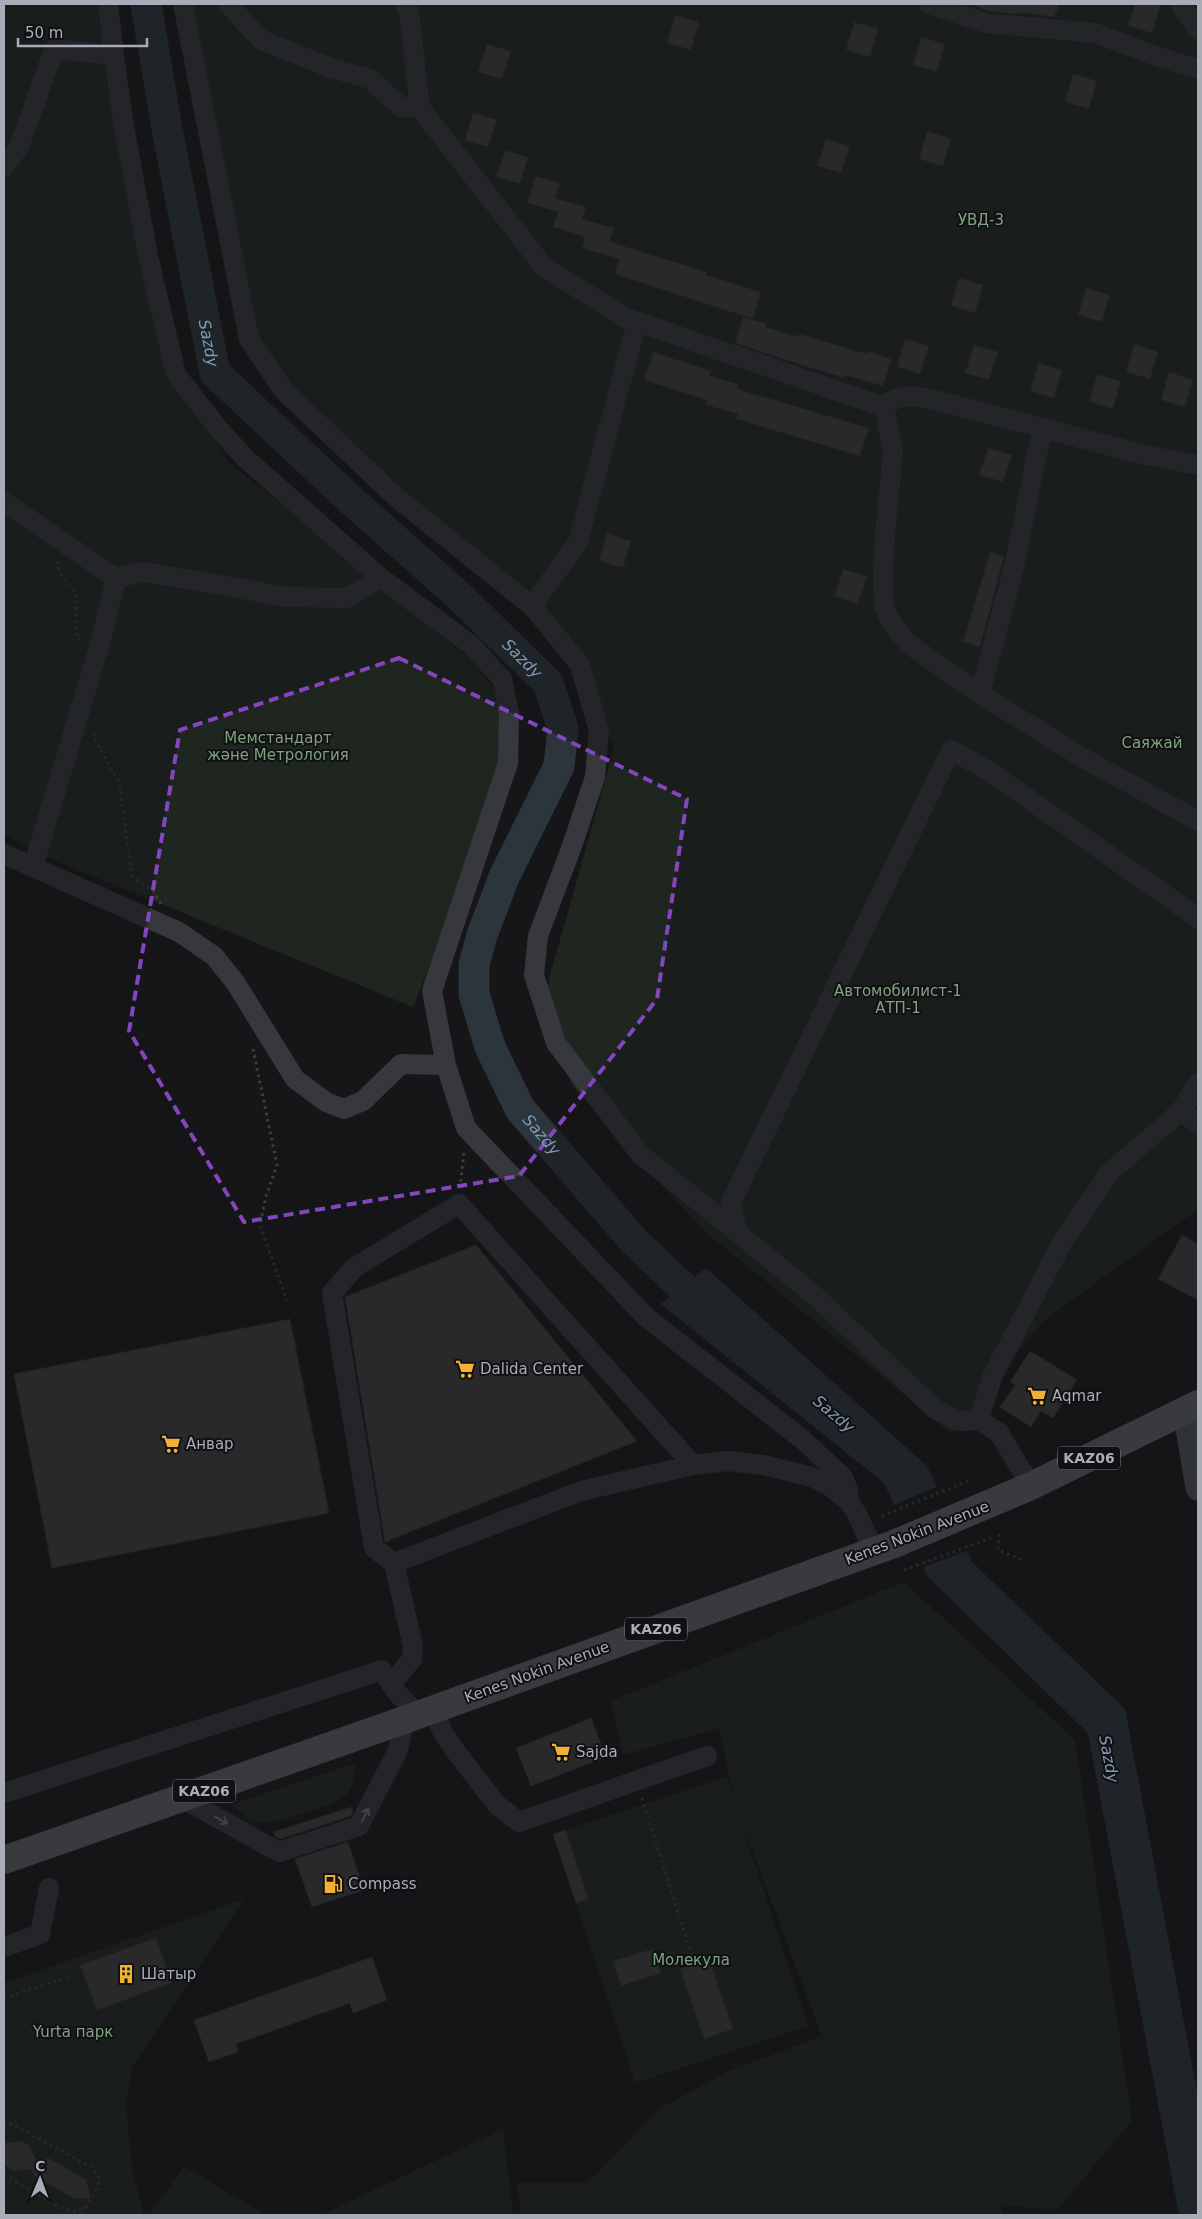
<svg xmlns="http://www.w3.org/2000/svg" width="1202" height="2219" font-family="'DejaVu Sans',sans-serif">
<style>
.green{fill:#1e261f}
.water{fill:#2c353c}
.pier{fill:#161618}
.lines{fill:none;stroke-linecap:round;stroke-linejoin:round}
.river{stroke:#2c353c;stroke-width:31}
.building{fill:#404145;stroke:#303034}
.path{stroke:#3d3f44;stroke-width:3;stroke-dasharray:2.5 4;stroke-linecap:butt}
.minor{stroke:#37383d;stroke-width:20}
.major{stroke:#53555c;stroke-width:25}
.highway{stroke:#63666e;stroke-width:28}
.oneway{stroke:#757881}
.marked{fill:none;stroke:#8446be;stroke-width:4;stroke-dasharray:10 6;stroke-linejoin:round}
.labels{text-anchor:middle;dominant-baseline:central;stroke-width:4;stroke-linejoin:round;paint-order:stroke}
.shield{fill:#111113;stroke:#7b7e86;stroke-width:1}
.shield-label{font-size:14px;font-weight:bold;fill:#a8adb8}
.park-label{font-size:15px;fill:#7fa381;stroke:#111113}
.poi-label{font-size:15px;fill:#a8adb8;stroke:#111113;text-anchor:start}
.street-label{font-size:15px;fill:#a8adb8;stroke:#111113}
.water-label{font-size:16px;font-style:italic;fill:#7f9bb3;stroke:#111113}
</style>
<rect width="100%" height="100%" fill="#161618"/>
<path class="green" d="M4 4H105L173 369 230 464 330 542 473 662 506 704 503 785 413 1007 46 857 4 834Z
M187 4H1198V1209L1043 1321 952 1434 703 1230 573 1087 546 1026 549 979 614 749 595 687 560 632 271 385 249 317Z
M904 1582 1075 1740 1132 2120 1057 2210 1002 2205V2215H521L517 2183H588L659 2109 731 2070 822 2036 740 1818 808 2026 635 2083 553 1834 726 1777 733 1794 719 1728 623 1755 611 1701Z
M355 1763C354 1774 354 1787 345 1796 334 1806 272 1825 257 1823 248 1822 238 1810 231 1805Z
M244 1899 132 2067 126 2102 132 2169 144 2215H4V1983Z
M503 2129 513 2215H321Z
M184 2166 265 2215H149Z"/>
<path class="water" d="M706 1268 927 1466 972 1562 1125 1709 1198 2097V2215H1179L1088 1733 928 1577 884 1483 661 1304Z"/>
<path class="pier" d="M939 1486 969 1550 921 1568 892 1506Z"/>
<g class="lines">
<path class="river" id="s1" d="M146 4 167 129 215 373 353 502 458 595 548 683 563 728 559 766 504 877 482 935 474 965V994L490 1047 520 1109 634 1241 678 1283 716 1315"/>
</g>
<path class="building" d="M971 4H1060L1054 17 1019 12 1018 14 988 11Z
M1135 4H1153L1160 6 1152 33 1128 26Z
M675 15 699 22 691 50 667 43Z
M854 22 878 29 870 57 846 50Z
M921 37 945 44 937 72 913 65Z
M487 44 511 51 502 79 478 72Z
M1073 74 1097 81 1089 109 1065 102Z
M473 113 497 120 488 147 465 140Z
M927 131 951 139 943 166 919 159Z
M826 139 850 146 841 173 817 166Z
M505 150 528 157 520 184 496 177Z
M536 176 560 183 555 198 586 207 582 219 614 228 610 242 707 272 706 275 761 292 753 319 615 274 619 259 582 248 585 237 553 227 558 212 527 203Z
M959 278 983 285 975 313 951 306Z
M1086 288 1110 295 1102 322 1078 315Z
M743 317 767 324 766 327 798 337 799 334 867 354V351L891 359 883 386 845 375V378L814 369 735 343Z
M905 339 929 346 920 374 897 367Z
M1134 344 1158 352 1150 379 1126 372Z
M974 345 998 352 989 380 965 373Z
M653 352 711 371 709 376 738 384 737 389 869 428 860 456 736 419 738 414 706 405 707 400 644 380Z
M1038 363 1062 370 1054 398 1030 391Z
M1169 372 1193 380 1185 407 1161 400Z
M1097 374 1121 381 1113 409 1089 402Z
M988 448 1012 455 1003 482 979 475Z
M607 533 631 541 623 568 599 561Z
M990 552 1004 556 980 647 963 642Z
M843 569 867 576 858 604 835 596Z
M1182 1235 1198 1244V1300L1158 1279Z
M476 1245 637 1441 385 1542 345 1297Z
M290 1319 329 1513 52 1568 14 1374Z
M1030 1351 1077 1380 1053 1418 1041 1411 1031 1427 1000 1407 1015 1385 1010 1382Z
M591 1718 606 1757 531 1786 516 1748Z
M351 1807 353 1813 351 1816 280 1839 275 1836 274 1832Z
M566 1830 588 1899 576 1903 553 1834Z
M348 1842 364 1890 312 1907 295 1859Z
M156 1938 172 1983 97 2010 80 1965Z
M653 1949 661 1973 621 1986 613 1961Z
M372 1957 387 2000 353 2013 350 2003 236 2044 238 2052 209 2062 194 2020Z
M709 1959 733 2029 704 2039 680 1969Z
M20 2141 29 2145 36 2159 48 2158 86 2179 91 2198 75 2199 36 2178 31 2169 14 2171 4 2165V2143Z"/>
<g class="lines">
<path class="path" d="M58 561 59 572 76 593V631L81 642
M94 733V737L119 783 132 876 153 891 161 904
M253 1049 277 1165 266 1196 260 1225 287 1301
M460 1188 464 1152
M882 1516 968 1481
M999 1534 998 1550 1026 1561
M904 1570 991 1538
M642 1798 692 1956
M4 1998 70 1976
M4 2120 91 2167 99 2177 98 2186 87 2206 74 2211 63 2209 4 2175
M81 2215 86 2206"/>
<path class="minor" d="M108 4 114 55
M183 4 249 339 284 391 396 497 532 606 580 665 599 731 595 777 572 846 538 936 534 975 556 1043 640 1154 738 1233
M228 4 261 40 331 68 370 79 401 107 420 108
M405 4 409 12 420 108 544 267 626 318 884 407
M929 4 986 23 1095 33 1156 56 1198 69
M1180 4 1198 30
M4 167 20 145 54 49 114 55 123 121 148 256 176 374 217 427 245 458 381 578
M884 407 893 450 884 546 883 578 884 606 889 619 898 632 910 645 980 694 1088 761 1198 821
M884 407C900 391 918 397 939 401L1145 455 1198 465
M4 502 116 578 101 640 33 867 4 854
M116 578 144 572 288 597 347 598 381 578 471 645 502 679 509 712 508 763 432 991 446 1065 466 1128 646 1317 802 1439 843 1477 847 1487 850 1503
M532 606 578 542 637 322
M980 694 1015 563 1042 429
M33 867 179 932 214 956 235 982 295 1079 326 1102 344 1109 363 1101 401 1064 446 1065
M1181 1111 1198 1124
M979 1420 992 1377 1063 1241 1110 1172 1181 1111 1198 1083
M693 1465 728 1461 763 1465 812 1477 831 1487 850 1503 857 1514 874 1551
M1031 1486 999 1433 979 1420 958 1421 935 1409 814 1295 738 1233 731 1202 951 750 989 771 1198 918
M391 1684 412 1659 413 1646 394 1563 374 1548 332 1293 355 1267 459 1204 693 1465 581 1491 394 1563
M433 1709 443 1733 457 1753 497 1805 519 1822 707 1756
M4 1793 382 1670 398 1694 419 1715
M178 1800H185L279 1852 359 1826 398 1750 404 1720
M4 1947 40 1934 49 1888"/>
<path class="major" d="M1185 1411 1198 1488"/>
<path class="highway" d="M4 1860 404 1720 894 1544 1031 1486 1198 1404"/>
</g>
<defs><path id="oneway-shaft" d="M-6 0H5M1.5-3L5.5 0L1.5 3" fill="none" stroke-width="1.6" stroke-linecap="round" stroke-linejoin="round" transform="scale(1.25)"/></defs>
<g class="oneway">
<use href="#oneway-shaft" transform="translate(365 1815) rotate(-63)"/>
<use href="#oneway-shaft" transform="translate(221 1820) rotate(29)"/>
</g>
<path d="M0 0H1202V2219H0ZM399 658 687 799 657 999 519 1176 244 1222 129 1031 180 730Z" fill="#161618" fill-opacity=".55" fill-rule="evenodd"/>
<path class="marked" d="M399 658 687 799 657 999 519 1176 244 1222 129 1031 180 730Z"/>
<defs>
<g id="supermarket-bare" transform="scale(1.5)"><path d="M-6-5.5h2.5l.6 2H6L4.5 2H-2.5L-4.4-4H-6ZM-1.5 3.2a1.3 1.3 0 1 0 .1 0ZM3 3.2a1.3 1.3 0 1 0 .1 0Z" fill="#f2b134" stroke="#111113" stroke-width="2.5" paint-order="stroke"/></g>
<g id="fuel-bare" transform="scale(1.5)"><path d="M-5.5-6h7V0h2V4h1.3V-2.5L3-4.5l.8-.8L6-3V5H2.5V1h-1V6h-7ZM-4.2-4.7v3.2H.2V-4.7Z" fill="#f2b134" stroke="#111113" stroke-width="2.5" paint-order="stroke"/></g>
<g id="building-bare" transform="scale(1.5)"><path d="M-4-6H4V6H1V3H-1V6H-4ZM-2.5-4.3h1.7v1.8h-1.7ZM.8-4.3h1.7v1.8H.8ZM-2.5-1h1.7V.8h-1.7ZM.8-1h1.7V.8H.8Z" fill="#f2b134" stroke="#111113" stroke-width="2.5" paint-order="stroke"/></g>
</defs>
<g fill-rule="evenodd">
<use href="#supermarket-bare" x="465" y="1369"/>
<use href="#supermarket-bare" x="1037" y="1396"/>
<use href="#supermarket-bare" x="171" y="1444"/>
<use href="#supermarket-bare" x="561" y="1752"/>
<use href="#fuel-bare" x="333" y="1884"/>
<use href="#building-bare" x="126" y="1974"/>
</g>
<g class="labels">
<g class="shield">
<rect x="1058" y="1446.5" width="62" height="23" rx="4"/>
<rect x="625" y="1617.5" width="62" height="23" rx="4"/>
<rect x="173" y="1779.5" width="62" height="23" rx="4"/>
</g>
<g class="shield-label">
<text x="1089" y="1458">KАZ06</text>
<text x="656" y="1629">KАZ06</text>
<text x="204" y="1791">KАZ06</text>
</g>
<g class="park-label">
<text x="981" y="220">УВД-3</text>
<text x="278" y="738">Мемстандарт<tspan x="278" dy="17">және Метрология</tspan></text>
<text x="1152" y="743">Саяжай</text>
<text x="898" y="991">Автомобилист-1<tspan x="898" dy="17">АТП-1</tspan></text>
<text x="691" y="1960">Молекула</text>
<text x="73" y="2032">Yurta парк</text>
</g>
<g class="poi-label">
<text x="480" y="1369">Dalida Center</text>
<text x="1052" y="1396">Aqmar</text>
<text x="186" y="1444">Анвар</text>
<text x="576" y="1752">Sajda</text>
<text x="348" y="1884">Compass</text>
<text x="141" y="1974">Шатыр</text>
</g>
<g class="street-label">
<text transform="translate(917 1533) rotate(-21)">Kenes Nokin Avenue</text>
<text transform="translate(537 1672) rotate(-20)">Kenes Nokin Avenue</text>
</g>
<g class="water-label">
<text stroke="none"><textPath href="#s1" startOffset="345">Sazdy</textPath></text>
<text stroke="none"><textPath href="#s1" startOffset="795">Sazdy</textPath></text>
<text stroke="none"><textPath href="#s1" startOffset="1320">Sazdy</textPath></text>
<text transform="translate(834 1414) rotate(40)">Sazdy</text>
<text transform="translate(1109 1759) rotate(79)">Sazdy</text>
</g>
</g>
<rect width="1202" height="2219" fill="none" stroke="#a8adb8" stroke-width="10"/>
<g transform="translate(40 2179) rotate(1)" stroke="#111113" stroke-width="4" paint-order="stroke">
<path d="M0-4L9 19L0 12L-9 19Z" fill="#a8adb8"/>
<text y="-8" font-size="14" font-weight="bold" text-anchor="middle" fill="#a8adb8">С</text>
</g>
<path d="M18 38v8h129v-8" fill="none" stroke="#a8adb8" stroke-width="2.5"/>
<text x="25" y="38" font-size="15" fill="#a8adb8" stroke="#111113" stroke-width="4" paint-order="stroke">50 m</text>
</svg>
